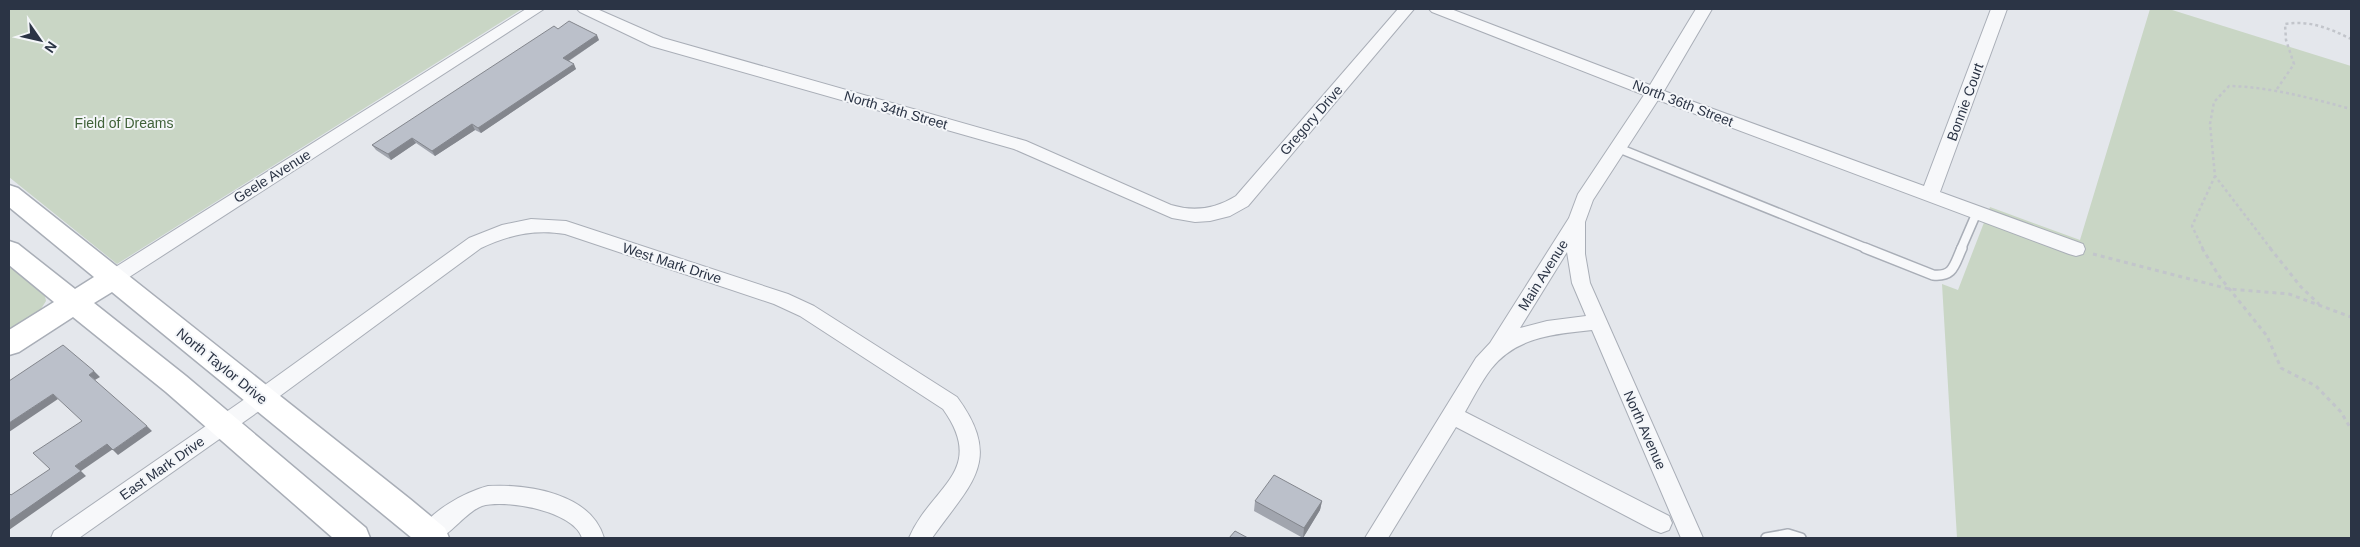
<svg xmlns="http://www.w3.org/2000/svg" width="2360" height="547" font-family="Arial,sans-serif">
<style>
.green{fill:#c9d6c5}
.lines{fill:none;stroke-linecap:round;stroke-linejoin:round}
.lane-far1-casing{stroke:#a9aeb7;stroke-width:11}
.lane-casing{stroke:#a9aeb7;stroke-width:12}
.street-casing{stroke:#a9aeb7;stroke-width:2}
.secondary-casing{stroke:#a9aeb7;stroke-width:3}
.path-far1{stroke:#c2c5cb;stroke-width:2.5;stroke-dasharray:3 3;stroke-linecap:butt}
.path{stroke:#c2c5cb;stroke-width:3;stroke-dasharray:4 4;stroke-linecap:butt}
.lane-far1{stroke:#f7f8fa;stroke-width:8}
.lane{stroke:#f7f8fa;stroke-width:9}
.street{fill:#f7f8fa;fill-rule:evenodd}
.secondary{fill:#fff;fill-rule:evenodd}
.wall{fill:#a1a5ae}
.shaded-wall{fill:#83868d}
.building{fill:#bbc0ca;stroke:#83868d}
.labels{text-anchor:middle;dominant-baseline:central;stroke-width:4;stroke-linejoin:round;paint-order:stroke}
.street-label{font-size:14px;fill:#2b3445;stroke:#f4f6f9}
.park-label{font-size:14px;fill:#3f6138;stroke:#f4f6f9}
</style>
<rect width="100%" height="100%" fill="#e4e7ec"/>
<path class="green" d="M9 9H522L117 264 9 177Z
M2150 9H2169L2351 66V538H1957L1942 284 1958 290 1990 207 2080 240Z
M9 265 45 296 46 301 39 312 9 332Z"/>
<g class="lines">
<g class="lane-far1-casing">
<path id="lane-far1" d="M1618 148 1868 249
M1961 249 1977 212"/>
</g>
<g class="lane-casing">
<path id="lane" d="M1865 248 1933 275C1954 277 1954 265 1962 248
M1766 538 1788 534 1801 538"/>
</g>
<g class="street-casing">
<path id="street" d="M526 9H544L120 283 113 285 106 283 104 278 106 273Z
M577 9H597L663 38 1026 141 1171 205C1194 212 1215 209 1236 196L1398 9H1414L1248 206 1230 216 1210 221 1195 222 1172 218 1014 149 651 46 580 12Z
M1429 9H1451L1650 85 1696 9H1712L1664 91 1924 186 1991 9H2007L1940 192 2083 244 2085 249 2083 254 2076 256 2069 254 1658 100 1593 200 1585 222V254L1590 283 1703 538H1681L1592 330C1554 334 1516 337 1491 369 1481 382 1473 398 1465 412L1669 516 1672 523 1669 530 1661 533 1653 530 1456 427 1388 538H1365L1476 358 1490 343 1569 218 1578 194 1644 95 1432 12ZM1567 252 1572 283 1586 316 1547 321 1520 328Z
M531 219 566 221 788 294 814 306 957 397C1004 461 970 484 932 538H909C930 487 988 472 943 409L800 316 774 304 565 234C534 229 509 235 481 248L269 404 79 538H51L54 531 255 392 469 238 502 225Z
M488 486C528 484 591 493 604 538H582C574 511 506 499 482 506 466 512 450 535 439 538 434 540 425 538 420 538L418 534C428 512 465 492 488 486Z"/>
</g>
<g class="secondary-casing">
<path id="secondary" d="M9 185 18 188 410 499 445 528 449 538H412L112 292 94 303 186 376 366 528 370 538H333L166 392 73 317 19 352 9 355V330L54 302 9 265V241L18 244 75 289 94 277 9 207Z"/>
</g>
<path class="path-far1" d="M2277 89 2294 64 2286 40 2285 24C2309 20 2329 28 2351 39
M2203 249 2192 226 2215 176
M2271 249 2215 176 2210 124 2214 102 2229 86C2271 87 2310 98 2351 109"/>
<path class="path" d="M2202 248 2219 276 2267 336 2281 368 2316 386 2341 412 2351 429
M2270 248 2301 287 2319 304
M2093 254 2229 289 2289 294 2351 317"/>
<use href="#lane-far1" class="lane-far1"/>
<use href="#lane" class="lane"/>
<use href="#street" class="street"/>
<use href="#secondary" class="secondary"/>
</g>
<path class="wall" d="M558 29 599 40 569 61 576 69 481 133 475 130 435 156 416 143 391 160 376 150 372 145Z
M1255 501H1322L1320 510 1303 538 1254 511Z"/>
<path class="shaded-wall" d="M597 35 599 40 565 63 563 58Z
M574 64 576 69 481 133 478 128Z
M472 124 475 130 435 156 432 151Z
M412 138 416 143 391 160 388 154Z
M94 371 100 377 95 380 89 375Z
M53 394 58 399 9 432V423Z
M147 426 152 431 118 455 113 450Z
M107 444 113 449 81 471 86 476 9 530V521L75 466Z
M1322 501 1320 510 1303 538 1304 528Z"/>
<path class="building" d="M569 21 597 35 563 58 574 64 478 128 472 124 432 151 412 138 388 154 372 145 554 26 558 29Z
M63 345 94 371 89 375 147 426 113 450 107 444 75 466 81 471 9 521V493L11 495 50 469 33 453 82 421 53 394 9 423V381Z
M1274 475 1322 501 1304 528 1255 501Z
M1235 531 1248 538H1229Z"/>
<g class="labels">
<g class="street-label">
<text transform="translate(1965 102) rotate(-70)">Bonnie Court</text>
<text transform="translate(1683 103) rotate(21)">North 36th Street</text>
<text transform="translate(896 110) rotate(16)">North 34th Street</text>
<text transform="translate(1311 120) rotate(-49)">Gregory Drive</text>
<text transform="translate(272 176) rotate(-32)">Geele Avenue</text>
<text transform="translate(672 263) rotate(18)">West Mark Drive</text>
<text transform="translate(1543 275) rotate(-58)">Main Avenue</text>
<text transform="translate(222 366) rotate(39)">North Taylor Drive</text>
<text transform="translate(1645 430) rotate(66)">North Avenue</text>
<text transform="translate(162 468) rotate(-35)">East Mark Drive</text>
</g>
<g class="park-label">
<text x="124" y="123">Field of Dreams</text>
</g>
</g>
<rect width="2360" height="547" fill="none" stroke="#2b3445" stroke-width="20"/>
<g transform="translate(40 40) rotate(124)" stroke="#f4f6f9" stroke-width="4" paint-order="stroke">
<path d="M0-4L9 19L0 12L-9 19Z" fill="#2b3445"/>
<text y="-8" font-size="14" font-weight="bold" text-anchor="middle" fill="#2b3445">N</text>
</g>
</svg>
